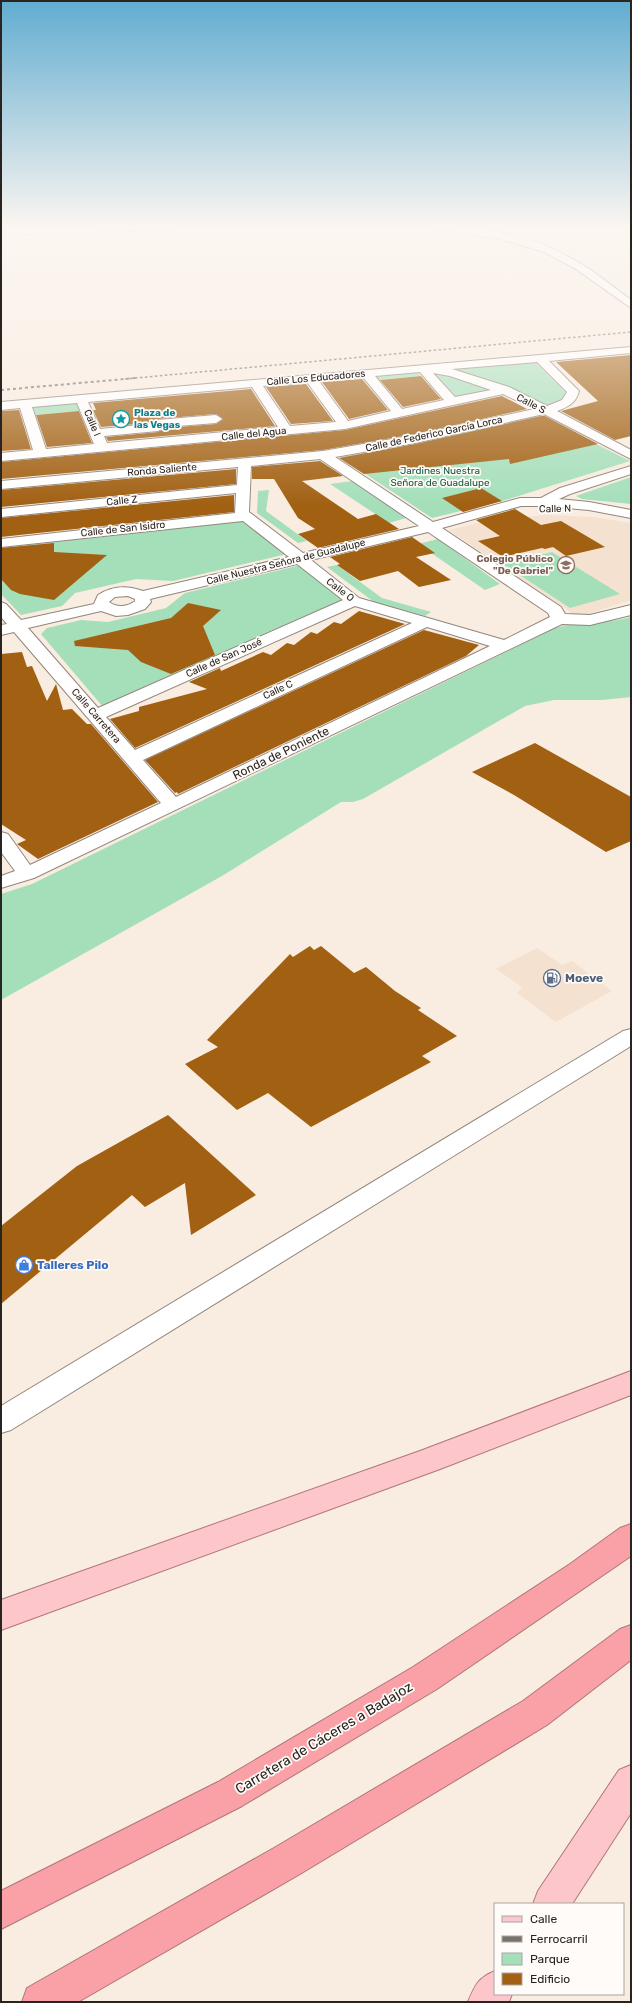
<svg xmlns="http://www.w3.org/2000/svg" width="632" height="2003" font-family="Rubik,sans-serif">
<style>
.built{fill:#f5e1d0}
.green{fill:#a4dfba}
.building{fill:#a16012}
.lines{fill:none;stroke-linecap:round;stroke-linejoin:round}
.street-casing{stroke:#92867c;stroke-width:2}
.secondary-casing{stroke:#92867c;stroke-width:2}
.primary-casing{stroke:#b17578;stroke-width:2}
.highway-casing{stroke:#b17578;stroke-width:2}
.street{fill:#fff;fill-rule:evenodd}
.secondary{fill:#fff;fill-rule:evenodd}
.primary{fill:#fcc6ca;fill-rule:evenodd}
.highway{fill:#faa0a7;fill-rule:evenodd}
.rail-far1{stroke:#79716a;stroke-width:1.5;stroke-dasharray:2.5 2.5;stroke-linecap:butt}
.rail{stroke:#79716a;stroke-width:2;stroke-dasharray:3 3;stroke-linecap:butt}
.labels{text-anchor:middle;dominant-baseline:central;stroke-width:3.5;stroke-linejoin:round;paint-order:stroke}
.far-street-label{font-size:10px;fill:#292420;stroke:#fefbf9}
.far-culture-label{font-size:10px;font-weight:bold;fill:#0d838f;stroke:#fefbf9;text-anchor:start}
.far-park-label{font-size:10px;fill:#135a38;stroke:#fefbf9}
.far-education-label{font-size:10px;font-weight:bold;fill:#785e54;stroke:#fefbf9;text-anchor:end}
.street-label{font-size:12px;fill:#292420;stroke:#fefbf9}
.service-label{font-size:12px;font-weight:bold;fill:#4e5e75;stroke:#fefbf9;text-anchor:start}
.shop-label{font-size:12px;font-weight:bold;fill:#366cbe;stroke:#fefbf9;text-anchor:start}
.near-street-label{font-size:14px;fill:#292420;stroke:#fefbf9}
</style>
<rect width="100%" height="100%" fill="#f9ece0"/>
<path class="built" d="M549 515 592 517 631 523V600L578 617 449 530 498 518Z
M537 948 562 965 572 961 612 991 556 1022 517 993 522 987 496 969Z"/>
<path class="green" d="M534 361 565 392 564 397 557 402 546 405 504 385 448 369Z
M417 372 421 376 377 380 373 376Z
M433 372 489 388 490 391 460 397 456 396Z
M78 403 81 411 34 415 31 407Z
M540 416 630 461 502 501 432 518 340 457 400 447Z
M631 477V504L582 499 576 496Z
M352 481 406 518 389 523 330 484Z
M269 490 266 511 307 541 298 543 257 513 258 491Z
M243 521 287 554 173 581 136 579 75 593 62 606 21 615 1 594V548Z
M438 539 500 584 485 590 418 544Z
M552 552 620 594 570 608 503 564Z
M301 565 348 602 103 707 41 634 47 628 81 620 108 622 166 608 185 593Z
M337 565 382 598 431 612 425 616 374 602 327 567Z
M631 617V697L602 700H554L525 706 363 799 353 802H341L222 876 1 1000V894L32 884 555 628C580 621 606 624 631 617Z"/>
<path class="building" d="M631 355V436L615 440 561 411 598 401 556 362Z
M421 376 441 399 403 407 380 380Z
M362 379 388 410 349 419 322 382Z
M306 384 333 421 291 424 266 387Z
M251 389 275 426 108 441 106 437 158 432 165 428 216 424 223 419 216 414 157 419 150 423 101 427 93 410H96L93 403Z
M502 396 527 409 415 434 323 450 1 479V462L345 430Z
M19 410 31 449 1 451V411Z
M79 411 92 443 47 447 36 415Z
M541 416H545L598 444 510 464 509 459 364 474 339 458 415 444Z
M320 461 343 476 302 481 358 519 376 514 399 529 318 548 298 534 315 529 298 518 274 479H252V467Z
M236 469V484L1 507V490Z
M481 488 502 501 463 512 442 498Z
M234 495V512L1 537V518Z
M515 509 541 525 561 521 605 547 566 556 553 547 545 549 542 548 503 557 478 541 500 536 476 520Z
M412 537 435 553 416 557 451 580 419 587 398 571 360 581 337 565 340 564 330 557Z
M54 543V552L107 555 54 600 20 594 11 590 1 579V548Z
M188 603 221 610 203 626 215 655 171 674 141 662 128 650 75 646 74 641 171 618Z
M359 611 405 624 135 748 110 719 139 711V707L207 689 189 682 220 668 221 671 263 652 271 655 287 643 294 645 311 632 317 634 334 622 341 624Z
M424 630 479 645 466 656 178 794 177 792 175 793 145 760Z
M22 652 27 667 32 666 47 701 56 684 63 710 72 709 87 724H91L158 802 38 859 17 844 26 840 1 824V654Z
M535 743 631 797V841L606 852 514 795 472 772Z
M310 946 314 950 321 946 354 973 366 967 395 991 421 1008 418 1010 457 1036 422 1056 431 1062 311 1127 268 1093 237 1110 185 1064 218 1047 207 1040 290 954 293 957Z
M168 1115 256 1195 191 1235 185 1183 145 1207 132 1195 1 1304V1226L77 1166Z"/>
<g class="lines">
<g class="street-casing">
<path id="street" d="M631 347V353L549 361 579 391C576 403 568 407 557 411L631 450V459L544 414 415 443 335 457 433 522 520 498H541L560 488 631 466V474L570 494 559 499 589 502 631 510V518L589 510 544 506H521L442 528 561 607 565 614 590 615 631 605V615L590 625 562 624 34 878 1 888V876L15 871 1 852V832L8 834 30 865 161 803 14 632 1 635V625L7 624 1 617V602L6 604 21 620 94 604 98 595C112 586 127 585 143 591L289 557 243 521 1 547V539L235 513 236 493 1 517V509L237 485 238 467 1 489V481L323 451 415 435 534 409 503 394 345 429 1 461V453L33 450 20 408 1 410V402ZM537 362 567 392 562 400 547 406 509 387 452 369ZM420 372 444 400 402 409 375 376ZM433 373 450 376 491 390 455 397ZM363 377 391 411 348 421 319 381ZM307 382 336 422 290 426 263 386ZM252 387 278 427 107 443 104 436 158 431 164 427 216 423 222 419 216 415 157 420 151 424 100 429 88 402ZM77 403 94 444 46 449 32 407ZM320 459 419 526 303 553 249 512 251 466ZM428 532 548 613 550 617 504 640 359 598 311 560ZM297 564 343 600 98 708 28 628 101 611 116 616 128 615 145 609 151 602 150 599ZM128 596 135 599V601C127 607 117 608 109 602L115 597ZM355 606 412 623 135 750 106 717ZM427 627 490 646 176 797 143 760Z
M631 1029V1046L11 1430 1 1433V1406L623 1031Z"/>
</g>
<g class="secondary-casing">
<path id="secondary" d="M85 226H183L179 229 1 235V229Z
M432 226C476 226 526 233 565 255 589 267 610 284 631 300V308L576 269 544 252 500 239 436 229Z"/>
</g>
<g class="primary-casing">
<path id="primary" d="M631 1371V1395L440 1469 1 1630V1600L420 1451Z
M631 1765V1813L572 1904H533L538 1891 619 1770Z
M495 1971V1994H512L509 2002H468C475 1985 478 1978 495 1971Z"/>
</g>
<g class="highway-casing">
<path id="highway" d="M631 1524V1556L437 1689 242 1806 1 1929V1891L218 1782 413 1667 570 1564 620 1528Z
M631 1625V1660L547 1725 300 1874 78 2002H22L27 1988 274 1848 523 1701 620 1629Z"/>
</g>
<use href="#street" class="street"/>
<use href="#secondary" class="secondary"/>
<use href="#primary" class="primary"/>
<use href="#highway" class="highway"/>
<path class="rail-far1" d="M125 379 631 332"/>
<path class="rail" d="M1 390 136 378"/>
</g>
<linearGradient id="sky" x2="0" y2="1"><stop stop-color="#61acd0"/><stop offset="0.45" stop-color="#fcf6f1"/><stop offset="1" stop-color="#fcf6f1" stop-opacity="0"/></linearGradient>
<rect width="632" height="507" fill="url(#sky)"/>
<defs>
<g id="sight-ring" transform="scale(0.9)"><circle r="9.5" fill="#fefbf9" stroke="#0f9aa8" stroke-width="1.5"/><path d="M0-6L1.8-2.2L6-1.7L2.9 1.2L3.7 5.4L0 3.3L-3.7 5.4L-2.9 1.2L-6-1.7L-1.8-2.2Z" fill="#0f9aa8"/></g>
<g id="school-ring" transform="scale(0.9)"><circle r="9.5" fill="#fefbf9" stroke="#8d6e63" stroke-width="1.5"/><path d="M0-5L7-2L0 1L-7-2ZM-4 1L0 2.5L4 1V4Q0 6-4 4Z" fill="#8d6e63"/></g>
<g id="fuel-ring" transform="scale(0.9)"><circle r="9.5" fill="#fefbf9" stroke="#5c6f8a" stroke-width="1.5"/><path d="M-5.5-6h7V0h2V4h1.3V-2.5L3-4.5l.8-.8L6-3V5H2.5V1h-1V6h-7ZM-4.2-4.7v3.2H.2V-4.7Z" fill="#5c6f8a"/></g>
<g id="shop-ring" transform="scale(0.9)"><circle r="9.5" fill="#fefbf9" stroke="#3f7fe0" stroke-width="1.5"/><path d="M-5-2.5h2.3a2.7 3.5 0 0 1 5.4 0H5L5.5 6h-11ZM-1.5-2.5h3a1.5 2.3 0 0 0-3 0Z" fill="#3f7fe0"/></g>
</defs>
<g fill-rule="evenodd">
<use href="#sight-ring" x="121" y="419"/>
<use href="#school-ring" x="566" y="565"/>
<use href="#fuel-ring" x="552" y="978"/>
<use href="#shop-ring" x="24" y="1265"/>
</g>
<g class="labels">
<g class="far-street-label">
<text transform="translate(316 378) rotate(-5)">Calle Los Educadores</text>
<text transform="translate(531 404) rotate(27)">Calle S</text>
<text transform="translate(92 423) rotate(67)">Calle I</text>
<text transform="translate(254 434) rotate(-6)">Calle del Agua</text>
<text transform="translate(434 434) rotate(-12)">Calle de Federico García Lorca</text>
<text transform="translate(162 470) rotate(-5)">Ronda Saliente</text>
<text transform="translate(122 501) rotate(-6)">Calle Z</text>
<text transform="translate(555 509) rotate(-1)">Calle N</text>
<text transform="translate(123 529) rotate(-6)">Calle de San Isidro</text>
<text transform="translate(286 562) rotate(-14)">Calle Nuestra Señora de Guadalupe</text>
<text transform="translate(340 590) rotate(37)">Calle O</text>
<text transform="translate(224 658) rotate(-24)">Calle de San José</text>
<text transform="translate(278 690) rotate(-25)">Calle C</text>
<text transform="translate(96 716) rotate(49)">Calle Carretera</text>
</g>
<g class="far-culture-label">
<text x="134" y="413">Plaza de<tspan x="134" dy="12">las Vegas</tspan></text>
</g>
<g class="far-park-label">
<text x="440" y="471">Jardines Nuestra<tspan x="440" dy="12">Señora de Guadalupe</tspan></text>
</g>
<g class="far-education-label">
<text x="553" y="559">Colegio Público<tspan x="553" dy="12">"De Gabriel"</tspan></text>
</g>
<g class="street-label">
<text transform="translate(281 753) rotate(-26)">Ronda de Poniente</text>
</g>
<g class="service-label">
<text x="565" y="978">Moeve</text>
</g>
<g class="shop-label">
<text x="37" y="1265">Talleres Pilo</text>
</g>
<g class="near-street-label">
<text transform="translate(324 1738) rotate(-31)">Carretera de Cáceres a Badajoz</text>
</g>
</g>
<rect width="632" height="2003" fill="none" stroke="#292420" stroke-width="4"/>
<rect x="494" y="1903" width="130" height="92" fill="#fefbf9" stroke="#a9a5a2"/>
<rect x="502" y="1916" width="20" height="6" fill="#fcc6ca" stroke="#a9a5a2"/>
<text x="530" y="1923" font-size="12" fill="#292420">Calle</text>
<rect x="502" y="1936" width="20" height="6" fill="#79716a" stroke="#a9a5a2"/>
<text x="530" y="1943" font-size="12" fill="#292420">Ferrocarril</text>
<rect x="502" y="1953" width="20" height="12" fill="#a4dfba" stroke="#a9a5a2"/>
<text x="530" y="1963" font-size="12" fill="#292420">Parque</text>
<rect x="502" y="1973" width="20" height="12" fill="#a16012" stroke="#a9a5a2"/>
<text x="530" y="1983" font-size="12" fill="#292420">Edificio</text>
</svg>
